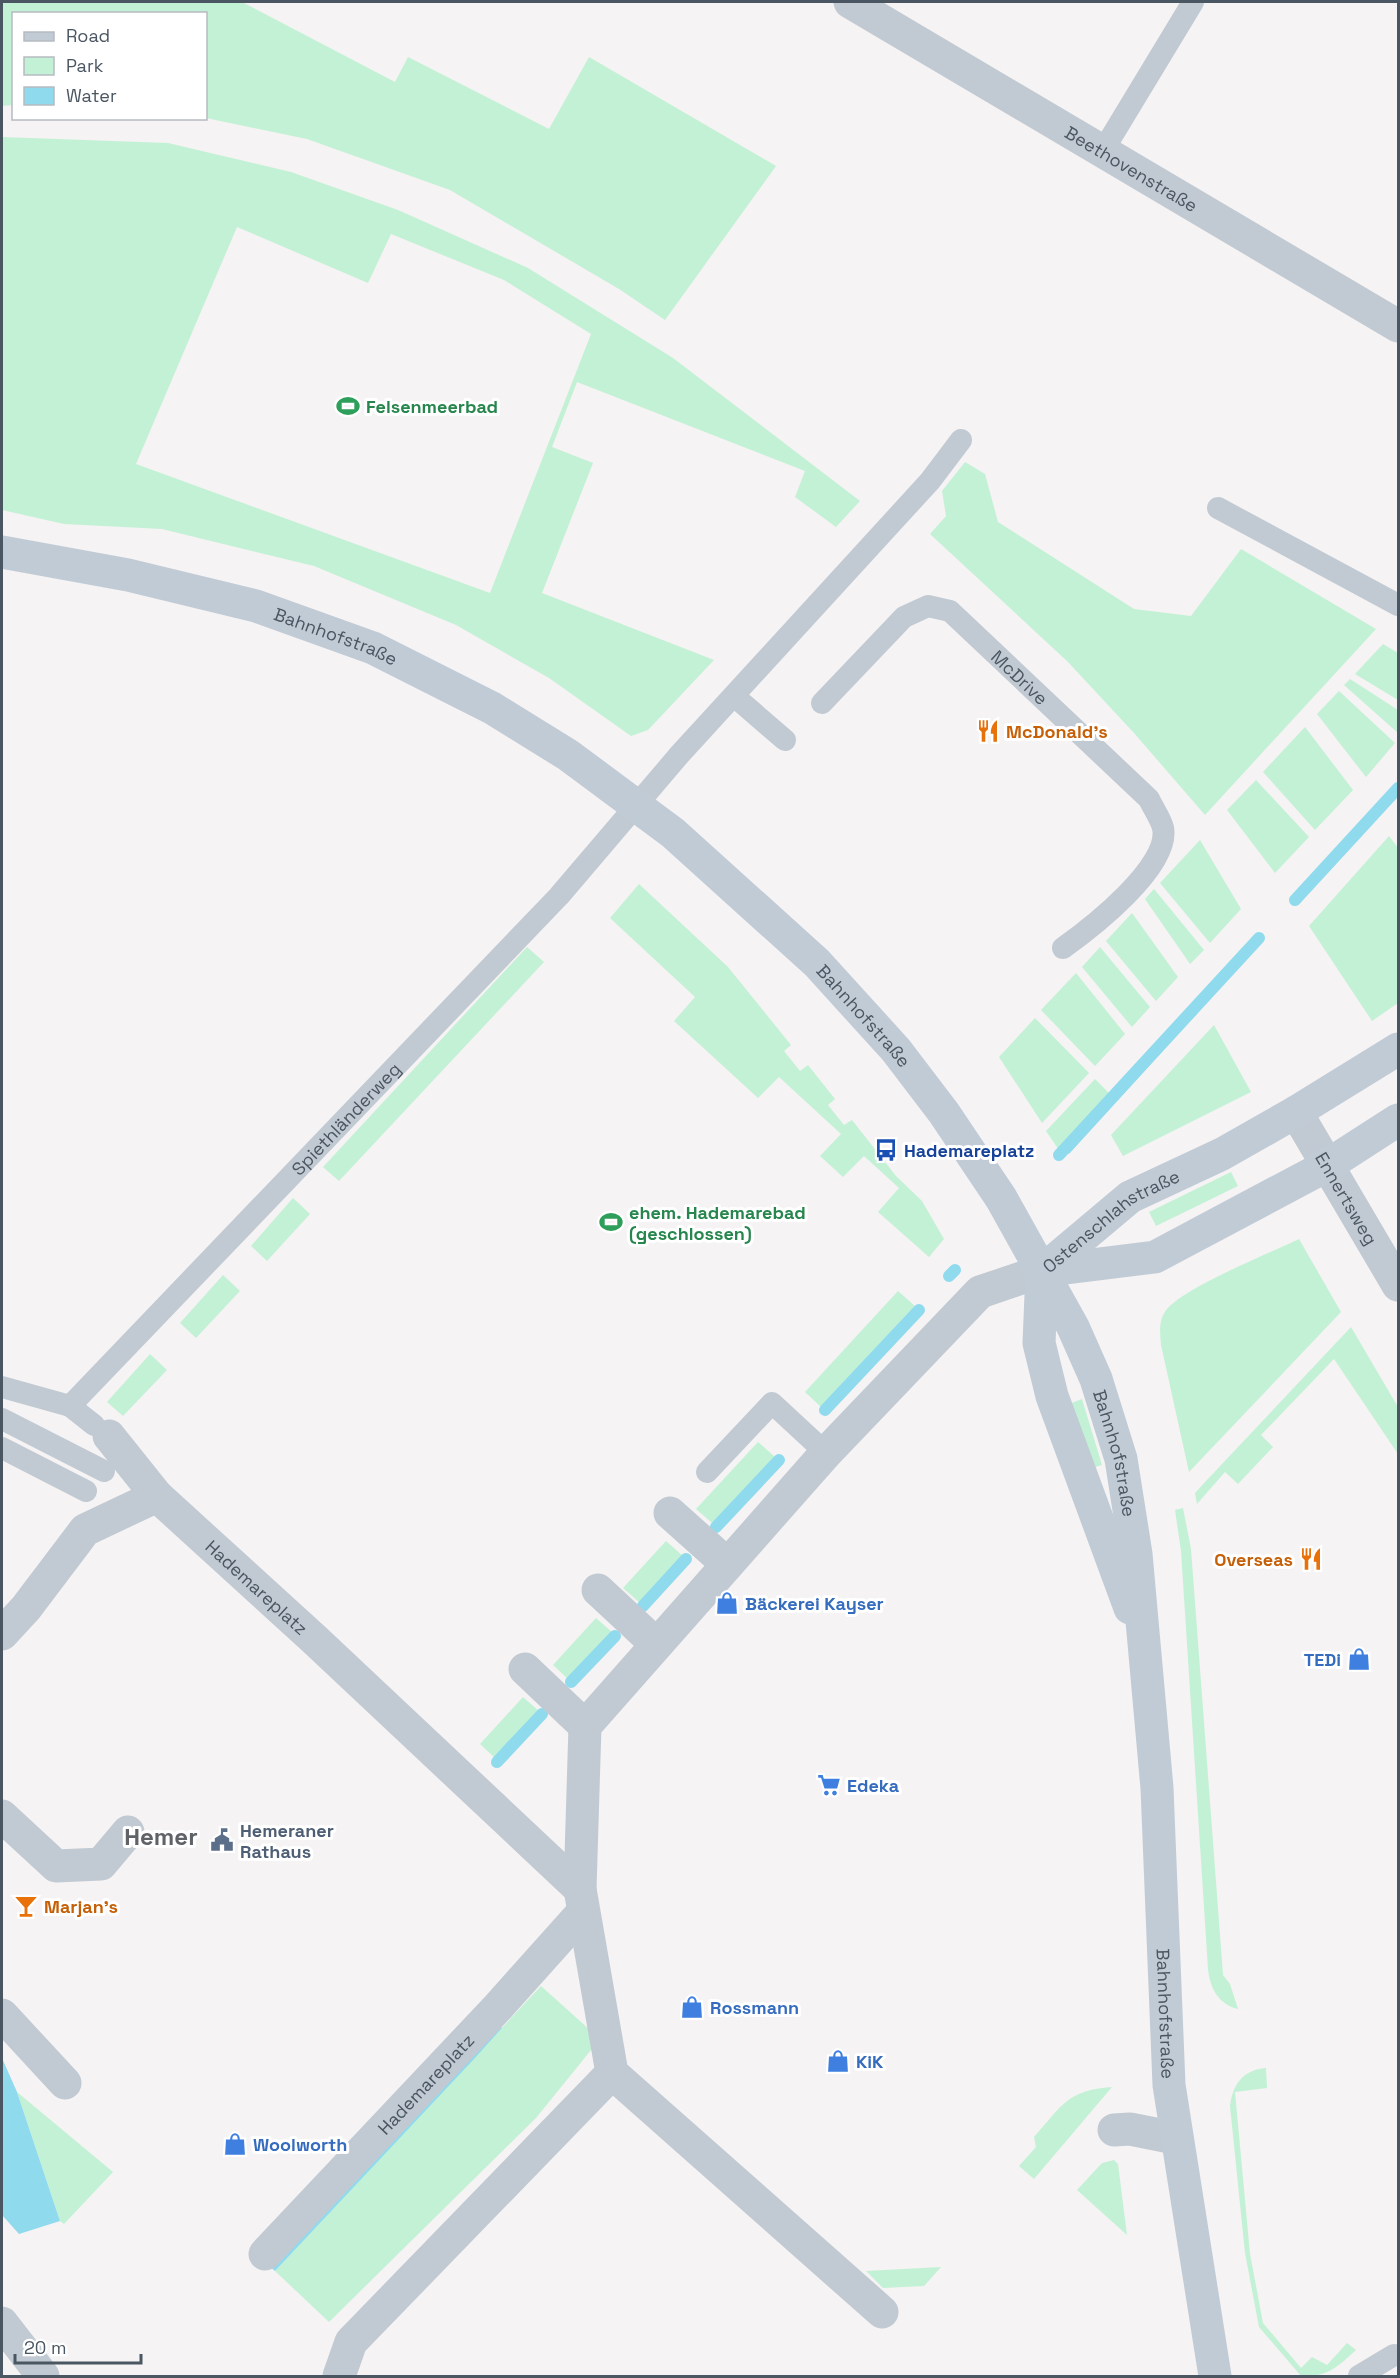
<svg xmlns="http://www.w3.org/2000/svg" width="1400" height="2378" font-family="'Space Grotesk',sans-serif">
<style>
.green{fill:#c3f1d5;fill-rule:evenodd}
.water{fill:#90daee}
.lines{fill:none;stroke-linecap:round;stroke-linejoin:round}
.stream{stroke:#90daee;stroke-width:12}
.lane{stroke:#c1cad2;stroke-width:22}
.street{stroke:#c1cad2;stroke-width:33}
.secondary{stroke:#c1cbd6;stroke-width:33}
.labels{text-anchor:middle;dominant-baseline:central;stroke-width:6;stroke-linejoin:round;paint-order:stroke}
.street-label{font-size:18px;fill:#4a5661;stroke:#fff}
.leisure-label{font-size:18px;font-weight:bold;fill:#27864d;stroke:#fff;text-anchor:start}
.food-label{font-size:18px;font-weight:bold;fill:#c56008;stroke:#fff;text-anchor:start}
.transit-label{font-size:18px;font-weight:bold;fill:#164399;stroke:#fff;text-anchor:start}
.shop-label{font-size:18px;font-weight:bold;fill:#366cbe;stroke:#fff;text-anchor:start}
.service-label{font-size:18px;font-weight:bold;fill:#4e5e75;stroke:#fff;text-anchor:start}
.district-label{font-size:24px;font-weight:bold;fill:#5f6368;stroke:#fff}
</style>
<rect width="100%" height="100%" fill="#f5f3f3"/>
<path class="green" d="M2 2H242L395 82 408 57 549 129 589 57 776 166 665 320 619 289 450 190 307 139 206 118V14H14L13 105 2 106Z
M2 137 168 143 291 172 398 210 528 268 673 358 860 501 836 527 795 497 805 471 577 382 552 447 593 463 542 593 714 660 648 730 631 736 549 678 456 625 314 566 162 529 64 524 2 510ZM237 227 368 283 391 234 504 280 591 334 490 593 136 464Z
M965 462 985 474 998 522 1134 609 1191 616 1241 549 1376 629 1205 815 1134 733 1068 662 930 534 946 516 942 491Z
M1383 644 1398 653V700L1355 674Z
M1350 679 1398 710V733L1344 685Z
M1339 691 1395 743 1366 777 1317 714Z
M1305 727 1353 790 1315 830 1263 772Z
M1256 780 1309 837 1275 873 1227 810Z
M1389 836 1398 848V1003L1372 1021 1309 926Z
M1200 840 1241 909 1210 943 1160 883Z
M639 884 728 967 791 1045 784 1051 800 1071 808 1065 835 1099 828 1105 844 1125 852 1120 896 1176 922 1201 944 1239 929 1257 878 1212 899 1188 864 1156 843 1177 820 1156 841 1134 779 1077 758 1098 674 1021 695 997 610 918Z
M1154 889 1204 950 1190 964 1145 899Z
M1132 913 1178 977 1156 1001 1106 941Z
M527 947 544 962 339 1181 323 1167Z
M1100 947 1150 1007 1132 1027 1082 967Z
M1076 973 1125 1034 1095 1066 1041 1010Z
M1035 1018 1089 1073 1042 1123 999 1057Z
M1214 1025 1251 1092 1123 1156 1111 1135Z
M1095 1079 1110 1094 1059 1150 1046 1131Z
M1231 1172 1238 1186 1156 1226 1149 1212Z
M293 1198 310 1214 267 1261 251 1246Z
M1299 1239 1341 1312 1189 1472 1161 1345C1160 1332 1158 1320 1167 1309 1187 1286 1268 1254 1299 1239Z
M223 1275 240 1291 196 1338 180 1323Z
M898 1291 915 1306 821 1407 805 1392Z
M1351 1327 1398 1407V1454L1334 1359 1261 1435 1273 1447 1238 1484 1225 1472 1197 1504 1195 1493 1206 1481Z
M150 1354 167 1370 123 1416 107 1402Z
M1082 1399 1102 1465 1089 1469 1069 1404Z
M758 1442 775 1457 712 1523 696 1509Z
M1183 1508 1191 1549 1223 1975 1230 1984 1238 2009C1218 2004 1210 1988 1208 1969L1181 1551 1175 1510Z
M666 1541 683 1556 640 1603 623 1588Z
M596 1618 613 1633 569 1680 553 1665Z
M523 1697 540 1712 496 1759 480 1744Z
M541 1986 600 2039 536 2118 329 2322 275 2271Z
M1266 2068 1267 2088 1235 2092 1250 2254 1263 2323 1301 2368 1312 2357 1327 2365 1347 2343 1356 2350C1337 2367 1329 2377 1301 2376L1259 2327 1245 2253 1230 2106C1233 2084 1243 2070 1266 2068Z
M1112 2087 1034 2179 1019 2166 1036 2147 1034 2137C1062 2106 1067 2090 1112 2087Z
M17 2092 113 2172 64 2224 60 2221Z
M1114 2160 1118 2164 1127 2235 1077 2190 1102 2163Z
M941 2267 924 2286 883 2288 866 2271Z"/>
<path class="water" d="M1374 815 1377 819 1298 905 1295 900Z
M1200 1002 1203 1007 1069 1154 1066 1148Z
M919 1310 921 1312 827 1414 825 1410Z
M779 1460 781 1464 719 1531 716 1527Z
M499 2025 502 2028 474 2059 275 2271 269 2266Z
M2 2058 17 2092 60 2221 19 2234 2 2215Z"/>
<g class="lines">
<path class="stream" d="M1295 900 1398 788
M1059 1155 1259 938
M949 1276 955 1270
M825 1410 919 1310
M716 1527 779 1460
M643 1606 686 1559
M571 1682 615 1636
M497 1762 542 1714"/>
<g class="lane">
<path d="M1104 149 1193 2"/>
<path d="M1218 508 1398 605"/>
<path d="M734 696 785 740"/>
<path id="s1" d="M822 703 904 617 928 606 950 611 1149 799C1153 808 1161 819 1163 828 1171 866 1091 928 1063 948"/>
<path d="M2 1387 70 1406"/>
<path d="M2 1419 104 1471"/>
<path id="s2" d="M94 1425 70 1406 559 896 680 754 930 481 961 440"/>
<path d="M2 1448 86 1491"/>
<path d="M707 1472 772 1403 826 1453"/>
<path d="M1359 2376 1394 2355"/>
</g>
<g class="street">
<path id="s3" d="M850 2 1398 326"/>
<path id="s4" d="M1296 1112 1398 1285"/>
<path id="s5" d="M109 1436 157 1496 314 1639 580 1889"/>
<path d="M670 1513 727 1564"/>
<path d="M598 1590 656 1644"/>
<path d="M2 1634 26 1608 85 1530 157 1496"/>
<path d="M525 1669 585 1726"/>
<path d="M2 1816 56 1866 101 1864 128 1832"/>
<path d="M2 2015 65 2083"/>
<path d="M1114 2130 1130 2129 1175 2138"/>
<path id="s6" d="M265 2254 498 2007 583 1912"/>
<path d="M882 2312 612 2073 580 1889 585 1726 826 1453 980 1292 1042 1271"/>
<path d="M2 2323 43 2376"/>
<path d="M339 2376 351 2342 612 2073"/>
</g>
<g class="secondary">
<path id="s7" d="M2 552 128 575 256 606 373 648 492 708 568 755 673 833 817 963 896 1050 944 1113 1001 1198 1073 1327 1096 1379 1121 1459 1136 1554 1157 1788 1169 2085 1215 2376"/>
<path id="s8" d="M1042 1271 1130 1197 1222 1154 1296 1112 1398 1049"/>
<path d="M1042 1271 1039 1343 1052 1396 1130 1608"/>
<path d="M1042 1271 1155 1257 1328 1165 1398 1120"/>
</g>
</g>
<defs>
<g id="stadium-bare" transform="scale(1.8)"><path d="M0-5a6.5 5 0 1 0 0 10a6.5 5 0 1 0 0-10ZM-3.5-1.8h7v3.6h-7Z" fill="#2e9e5b" stroke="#fff" stroke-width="2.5" paint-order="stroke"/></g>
<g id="restaurant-bare" transform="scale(1.8)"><path d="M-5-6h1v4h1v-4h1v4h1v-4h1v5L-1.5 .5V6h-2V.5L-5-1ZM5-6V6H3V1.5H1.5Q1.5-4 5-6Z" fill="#e8710a" stroke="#fff" stroke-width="2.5" paint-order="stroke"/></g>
<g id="bus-bare" transform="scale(1.8)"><path d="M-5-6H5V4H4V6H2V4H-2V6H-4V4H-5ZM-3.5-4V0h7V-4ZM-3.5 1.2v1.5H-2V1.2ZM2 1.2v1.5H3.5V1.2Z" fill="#1a4fb4" stroke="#fff" stroke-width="2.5" paint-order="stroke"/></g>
<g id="shop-bare" transform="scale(1.8)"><path d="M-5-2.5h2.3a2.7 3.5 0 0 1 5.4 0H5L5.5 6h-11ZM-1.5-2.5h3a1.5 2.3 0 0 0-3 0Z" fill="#3f7fe0" stroke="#fff" stroke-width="2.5" paint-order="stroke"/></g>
<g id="supermarket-bare" transform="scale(1.8)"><path d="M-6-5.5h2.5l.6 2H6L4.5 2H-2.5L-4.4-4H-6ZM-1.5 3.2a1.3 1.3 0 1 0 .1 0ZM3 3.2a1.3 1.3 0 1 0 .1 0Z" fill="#3f7fe0" stroke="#fff" stroke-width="2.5" paint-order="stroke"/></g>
<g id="civic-bare" transform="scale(1.8)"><path d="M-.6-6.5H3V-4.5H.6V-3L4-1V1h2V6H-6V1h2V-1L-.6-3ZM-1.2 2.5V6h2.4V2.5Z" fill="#5c6f8a" stroke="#fff" stroke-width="2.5" paint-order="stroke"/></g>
<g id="bar-bare" transform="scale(1.8)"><path d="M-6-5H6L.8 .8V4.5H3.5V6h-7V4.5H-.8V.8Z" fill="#e8710a" stroke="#fff" stroke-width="2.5" paint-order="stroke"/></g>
</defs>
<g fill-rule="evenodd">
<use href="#stadium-bare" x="348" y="406"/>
<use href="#restaurant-bare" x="988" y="731"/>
<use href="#bus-bare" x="886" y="1150"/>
<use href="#stadium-bare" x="611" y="1222"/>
<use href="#restaurant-bare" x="1311" y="1559"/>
<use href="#shop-bare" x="727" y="1603"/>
<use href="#shop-bare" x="1359" y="1659"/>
<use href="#supermarket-bare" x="829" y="1785"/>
<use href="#civic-bare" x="222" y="1840"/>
<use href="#bar-bare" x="26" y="1906"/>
<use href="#shop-bare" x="692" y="2007"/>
<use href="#shop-bare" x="838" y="2061"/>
<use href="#shop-bare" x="235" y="2144"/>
</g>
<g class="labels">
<g class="street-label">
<text stroke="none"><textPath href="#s3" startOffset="327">Beethovenstraße</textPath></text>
<text stroke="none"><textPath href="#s7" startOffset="345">Bahnhofstraße</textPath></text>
<text stroke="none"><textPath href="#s1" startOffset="264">McDrive</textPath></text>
<text stroke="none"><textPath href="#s7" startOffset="1002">Bahnhofstraße</textPath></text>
<text stroke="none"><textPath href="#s2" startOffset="429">Spiethländerweg</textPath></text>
<text stroke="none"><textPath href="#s4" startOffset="100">Ennertsweg</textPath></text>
<text stroke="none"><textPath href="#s8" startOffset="86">Ostenschlahstraße</textPath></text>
<text stroke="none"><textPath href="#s7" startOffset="1512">Bahnhofstraße</textPath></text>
<text stroke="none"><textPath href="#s5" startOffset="212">Hademareplatz</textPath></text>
<text stroke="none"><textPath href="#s7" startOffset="2076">Bahnhofstraße</textPath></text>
<text stroke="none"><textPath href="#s6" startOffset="234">Hademareplatz</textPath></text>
</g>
<g class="leisure-label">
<text x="366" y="406">Felsenmeerbad</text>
<text x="629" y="1212">ehem. Hademarebad<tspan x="629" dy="21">(geschlossen)</tspan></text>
</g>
<g class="food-label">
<text x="1006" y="731">McDonald's</text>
<text x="1293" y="1559" text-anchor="end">Overseas</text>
<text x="44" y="1906">Marjan's</text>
</g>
<g class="transit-label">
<text x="904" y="1150">Hademareplatz</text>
</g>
<g class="shop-label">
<text x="745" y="1603">Bäckerei Kayser</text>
<text x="1341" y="1659" text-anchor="end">TEDi</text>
<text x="847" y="1785">Edeka</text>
<text x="710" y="2007">Rossmann</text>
<text x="856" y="2061">KiK</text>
<text x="253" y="2144">Woolworth</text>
</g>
<g class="service-label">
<text x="240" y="1830">Hemeraner<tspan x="240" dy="21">Rathaus</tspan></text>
</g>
<g class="district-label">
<text x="161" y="1836">Hemer</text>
</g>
</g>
<rect width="1400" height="2378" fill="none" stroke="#4a5661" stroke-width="6"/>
<rect x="12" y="12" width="195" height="108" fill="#ffffff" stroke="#b7bbc0" stroke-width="1.5"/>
<rect x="24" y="32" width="30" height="9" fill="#c1cbd6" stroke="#b7bbc0" stroke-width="1.5"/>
<text x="66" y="42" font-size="18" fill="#4a5661">Road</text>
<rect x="24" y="57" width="30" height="18" fill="#c3f1d5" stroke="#b7bbc0" stroke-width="1.5"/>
<text x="66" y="72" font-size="18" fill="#4a5661">Park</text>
<rect x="24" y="87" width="30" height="18" fill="#90daee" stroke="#b7bbc0" stroke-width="1.5"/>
<text x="66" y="102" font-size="18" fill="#4a5661">Water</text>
<path d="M15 2354v9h126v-9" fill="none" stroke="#4a5661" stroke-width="3"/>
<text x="24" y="2354" font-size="18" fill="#4a5661" stroke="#ffffff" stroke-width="4.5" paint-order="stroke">20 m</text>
</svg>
